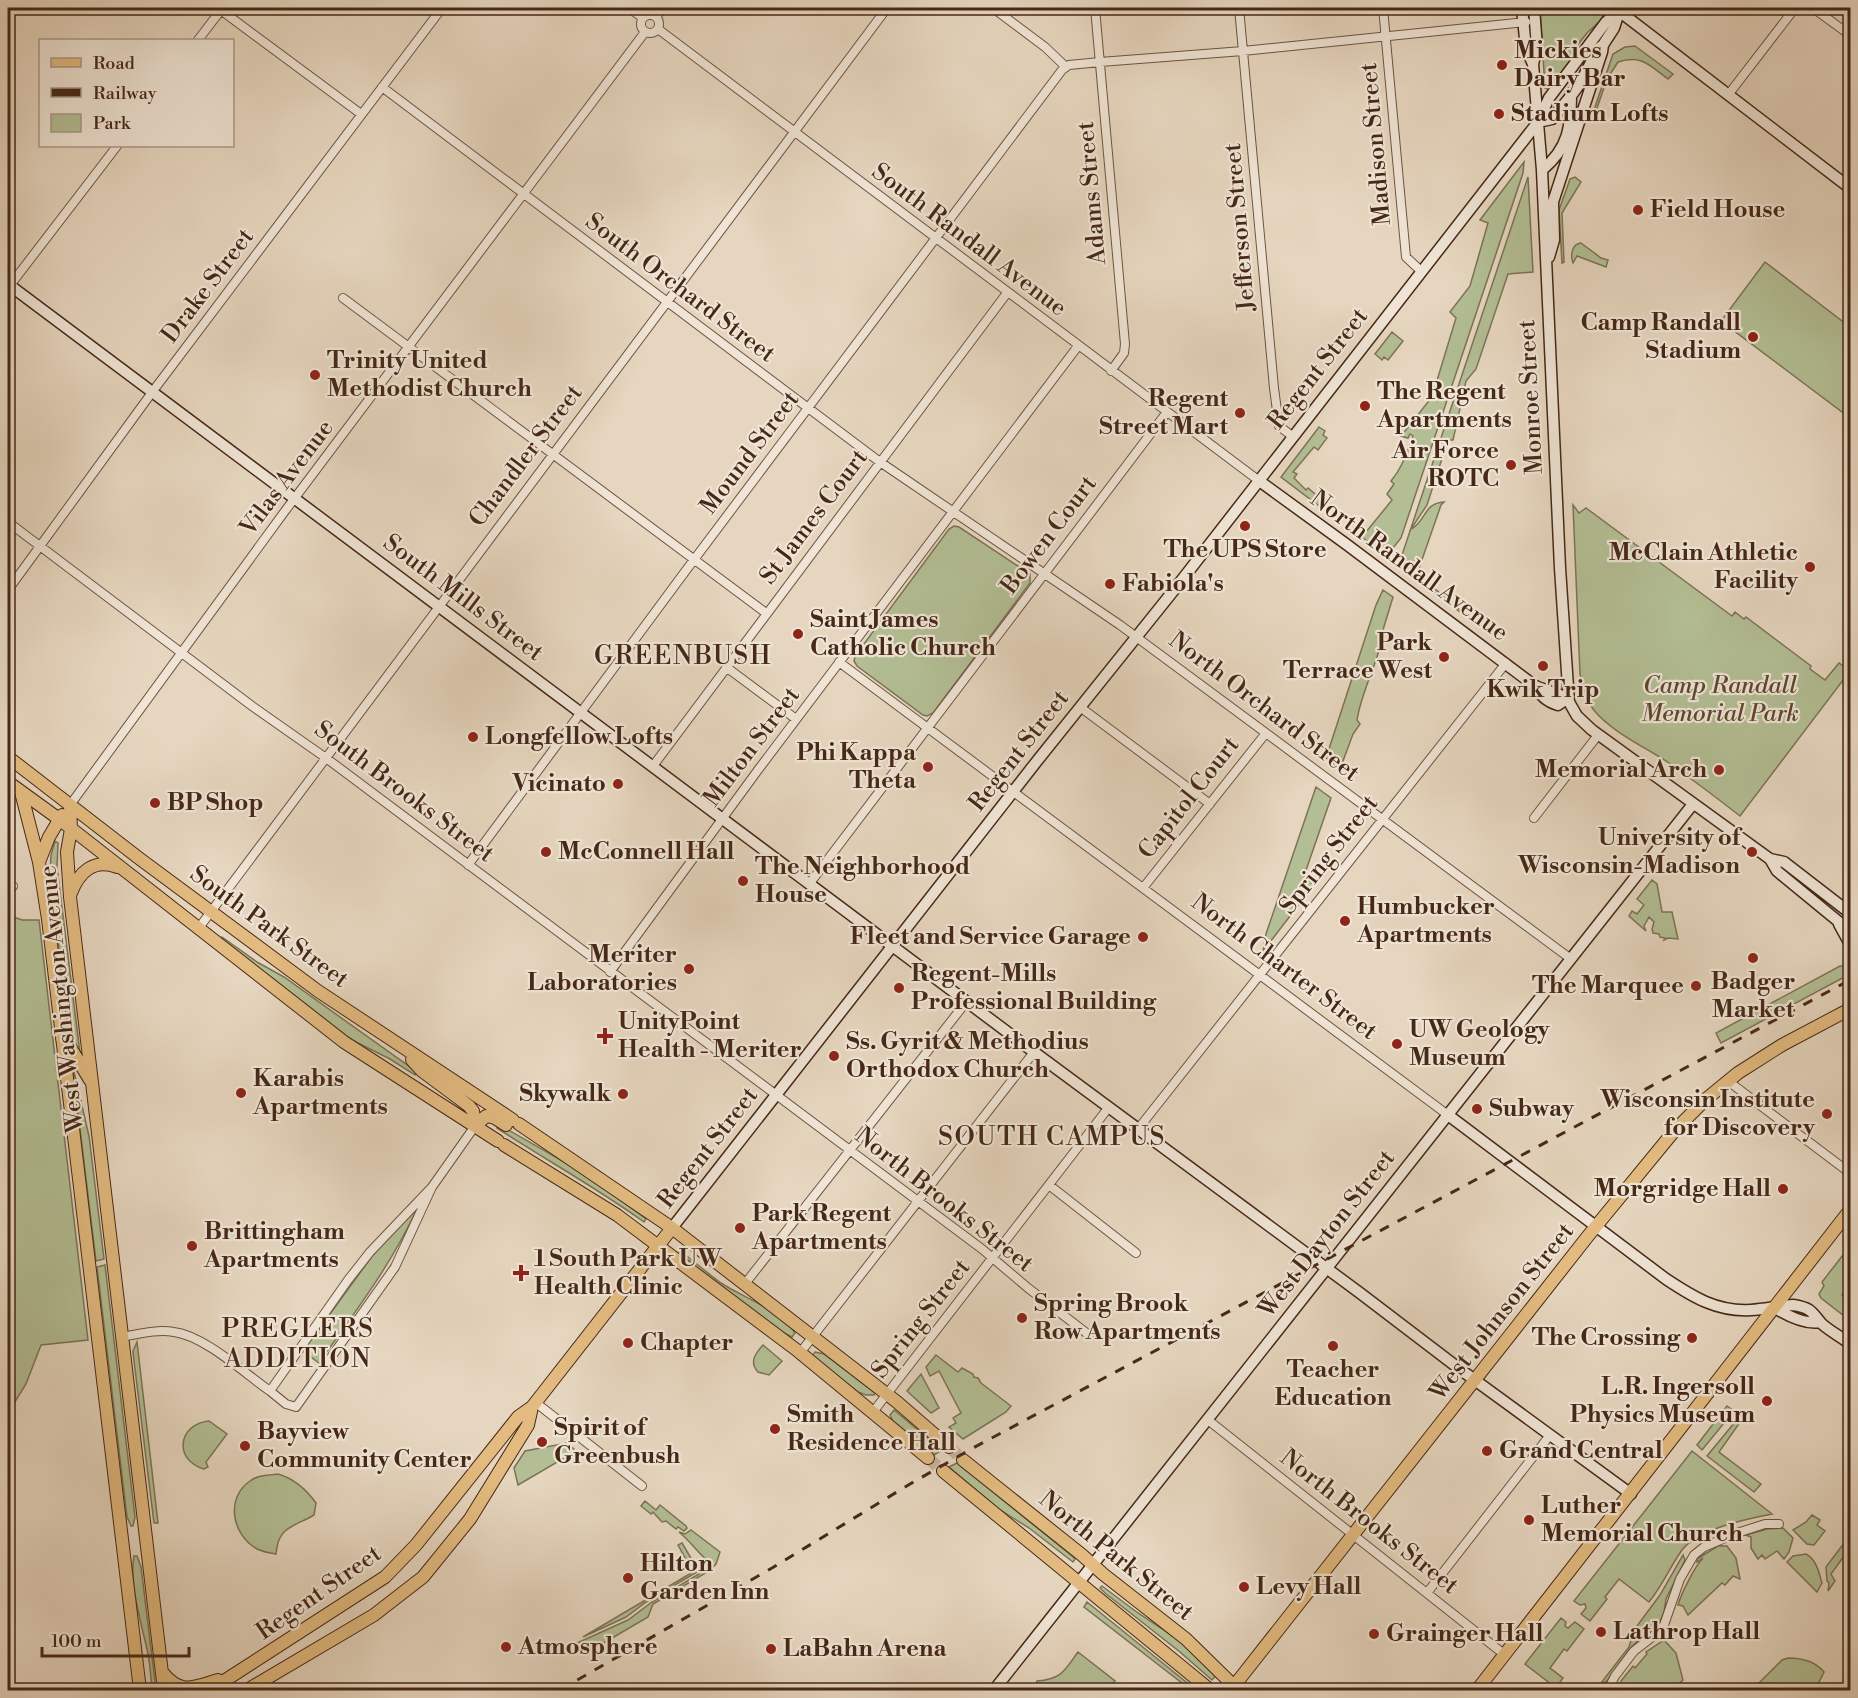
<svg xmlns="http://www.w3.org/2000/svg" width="1858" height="1698" font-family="'Libre Bodoni',serif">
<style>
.green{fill:#b3be94;stroke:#7c7356;stroke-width:1.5}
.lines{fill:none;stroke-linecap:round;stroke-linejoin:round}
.primary-tunnel{stroke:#c6b39d;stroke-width:12;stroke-dasharray:12 6;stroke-linecap:butt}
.street-casing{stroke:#6e5441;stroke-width:10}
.secondary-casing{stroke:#462817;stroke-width:13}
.primary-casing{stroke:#462817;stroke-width:14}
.street{stroke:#efe4d5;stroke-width:8}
.secondary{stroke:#efe4d5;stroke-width:10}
.primary{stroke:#e3bb80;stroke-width:12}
.rail{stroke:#462817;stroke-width:3;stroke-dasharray:10 10;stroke-linecap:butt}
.poi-dot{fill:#8f2418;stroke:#efe4d5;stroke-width:2}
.labels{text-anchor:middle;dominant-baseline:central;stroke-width:4.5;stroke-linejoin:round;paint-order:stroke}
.poi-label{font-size:24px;font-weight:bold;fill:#462817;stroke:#efe4d5;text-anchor:start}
.street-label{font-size:24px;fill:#462817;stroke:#efe4d5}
.park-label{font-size:24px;font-style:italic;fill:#5c4630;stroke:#efe4d5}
.neighbourhood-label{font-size:26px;letter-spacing:1.5px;fill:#462817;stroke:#efe4d5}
</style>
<rect width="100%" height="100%" fill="#e6d6bf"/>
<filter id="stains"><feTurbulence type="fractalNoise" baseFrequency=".00333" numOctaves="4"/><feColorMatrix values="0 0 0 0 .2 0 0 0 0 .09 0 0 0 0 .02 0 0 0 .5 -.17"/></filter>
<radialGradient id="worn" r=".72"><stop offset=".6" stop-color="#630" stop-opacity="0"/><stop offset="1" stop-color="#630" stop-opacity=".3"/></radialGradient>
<path class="green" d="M1540 8H1604L1605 12 1600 21 1587 33 1576 47 1570 62 1548 89 1545 88Z
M1635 46 1673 74 1668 79C1650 66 1642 54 1618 62L1607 79 1596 111 1599 114 1597 116 1593 113 1613 54 1625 47Z
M1524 162 1523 173 1401 538 1393 548 1384 555 1362 537 1392 500 1387 494 1394 484 1391 481C1403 467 1407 451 1413 436L1410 434 1408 438 1401 436 1432 397 1456 318 1450 312 1470 286 1488 223 1480 220Z
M1528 177 1533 272 1508 274 1476 369 1466 381 1453 440H1448L1427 505 1411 529C1426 522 1423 503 1444 502L1441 505 1417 574 1465 614 1464 615 1404 569 1405 567 1400 561Z
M1575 177 1581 182 1562 213 1564 262 1562 263 1559 210 1570 179Z
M1581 243 1601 258 1608 260 1606 267 1577 256 1573 263C1570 255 1572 244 1581 243Z
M1765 262 1850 327V418L1721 321Z
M1392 332 1403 341 1388 360 1384 357 1382 360 1375 354Z
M1319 427 1325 431 1323 435 1327 438 1318 450 1314 447 1293 472 1297 474 1294 478 1306 490 1308 488 1321 499 1319 506 1281 477Z
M1573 505 1579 513 1586 508 1732 616 1735 612 1744 619 1746 617 1811 666 1810 669 1825 680 1839 663 1850 671 1740 816C1717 798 1693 780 1669 763 1645 747 1611 732 1593 709 1586 698 1583 687 1580 674Z
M954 526 959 527 1030 574V583L933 713 927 716 923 715 857 666 854 661 855 656 949 529Z
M1383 590 1393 597 1379 643 1381 644C1374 670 1361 694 1357 720L1360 724 1353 734 1340 769 1326 758 1376 605Z
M1316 787 1331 798 1304 876 1314 885 1263 951 1266 934Z
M55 841 58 843 57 867 80 1053 70 1037 50 875 51 855Z
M1652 880 1657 884 1662 912H1672L1678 939 1668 938 1664 940 1665 938 1660 937 1659 934 1653 933 1652 929 1654 922 1649 917 1644 926 1646 931 1629 916 1632 911 1637 914 1644 905 1637 899Z
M8 915 22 920H39L88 1340 41 1345 26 1384 8 1413Z
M222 937 257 962 284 977 417 1072 415 1075 390 1059 352 1040 221 939Z
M1840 966H1849L1850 974 1721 1043 1716 1033Z
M72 1063 89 1136 104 1259 96 1261Z
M498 1124 585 1174 646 1219 644 1222C597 1188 546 1160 497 1128Z
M413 1212 415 1213C389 1268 354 1313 319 1363L303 1351 373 1255Z
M1850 1246V1284L1842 1295 1850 1302V1324L1843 1319 1844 1316 1821 1298 1819 1294 1824 1286 1822 1282Z
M680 1251C694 1261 707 1273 721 1283 744 1298 780 1310 795 1333L792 1337 784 1333 678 1254Z
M105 1265 135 1517 133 1526H131L127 1517 97 1267Z
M137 1342 158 1523H154L134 1361 133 1351Z
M763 1345 782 1361 769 1375 758 1372C749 1362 755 1354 763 1345Z
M815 1352 824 1354 875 1393 874 1395H866L858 1392 812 1356Z
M936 1355 958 1372 962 1368 973 1374 974 1377 978 1378 981 1383 1011 1406 1006 1412 963 1439 949 1427 956 1423 953 1418 961 1413 939 1371 930 1376 926 1367Z
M921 1374 939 1408 931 1413 907 1391Z
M1727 1406 1734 1411 1702 1450 1697 1445Z
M894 1410 942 1450 934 1455 893 1421 890 1415Z
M1740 1416 1743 1418 1719 1452 1761 1484 1754 1492 1707 1456Z
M209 1421 227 1434 206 1462 208 1467 204 1469C173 1460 178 1424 209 1421Z
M567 1443 574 1449 566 1457 518 1485 514 1468 525 1451Z
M1692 1451 1772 1514C1746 1519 1698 1529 1682 1550 1670 1567 1662 1586 1649 1602L1619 1579 1605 1597 1607 1599 1590 1621 1581 1614 1586 1608 1585 1604 1580 1605 1574 1601Z
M957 1463 1072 1556 1075 1559 1073 1562 1029 1528 1000 1510 949 1467Z
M278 1474C295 1479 306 1489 316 1503L314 1515C294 1527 278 1526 276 1554 270 1553 263 1552 257 1549 232 1535 225 1498 250 1481 258 1475 268 1475 278 1474Z
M645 1501 656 1510 660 1505 686 1526 687 1528 684 1531 678 1527 676 1529 666 1521 662 1522 653 1512 651 1514 641 1506Z
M1812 1515 1820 1520 1817 1525 1825 1531 1814 1545 1807 1544 1793 1530 1806 1522Z
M1783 1528 1793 1538 1789 1552 1784 1559 1777 1551 1765 1559 1762 1555 1758 1559 1751 1548V1537L1746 1535 1767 1529Z
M691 1530 720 1552 716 1564 709 1571 653 1604 648 1617 585 1654 577 1643 628 1620 652 1602 699 1574 701 1568 709 1562C697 1552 692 1543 679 1532L685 1534Z
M1848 1538 1850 1540V1559L1844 1556 1831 1574 1835 1581 1828 1591 1829 1583 1827 1581 1826 1567Z
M682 1543 698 1570 697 1572 646 1602 626 1617 583 1637 693 1572 678 1545Z
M1718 1546H1727L1736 1558 1740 1579 1733 1576 1725 1585 1722 1583 1688 1615 1683 1606 1678 1605C1681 1594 1695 1566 1703 1558L1697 1562V1559Z
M1806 1554C1816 1559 1819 1572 1822 1583L1817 1592 1787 1562 1793 1556Z
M1683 1555 1685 1560 1666 1599 1664 1612 1659 1624 1632 1646 1606 1682 1601 1683 1629 1647 1634 1630 1660 1595Z
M134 1556H137L141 1567 156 1690H152C151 1677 150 1662 147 1649 141 1623 129 1582 134 1556Z
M1102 1586 1138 1613 1179 1640 1216 1675 1212 1680 1180 1652 1105 1593 1100 1588Z
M1087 1602 1196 1690H1191L1084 1607Z
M1561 1618 1566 1622 1565 1626 1568 1628 1575 1622 1584 1629 1567 1651 1564 1649 1550 1668 1563 1678 1556 1688 1525 1664Z
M1664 1640 1676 1653 1683 1680 1675 1687 1666 1688 1621 1685V1681L1633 1666 1635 1668 1647 1654 1646 1652Z
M1078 1652 1115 1681 1108 1690H1034L1037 1681C1062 1679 1064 1671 1078 1652Z
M1788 1658C1802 1658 1815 1661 1824 1672L1815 1690H1752L1782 1660Z"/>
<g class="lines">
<path class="primary-tunnel" d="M949 1447 963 1460
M928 1458 943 1471"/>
<g class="street-casing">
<path id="street" d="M218 8 361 114
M629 8 643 18
M993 8 1045 47 1066 67
M1095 8 1125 344 1124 353 1111 371
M1239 8 1274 388 1279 426 1292 436
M1383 8 1406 257 1421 271
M1813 8 1850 35
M641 24a9 9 0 1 1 18 0a9 9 0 1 1-18 0Z
M656 17 663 8
M658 29 1258 480
M198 40 221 10
M382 87 880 462 1120 625 1571 959
M1728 95 1795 8
M8 288 117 146
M343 298 766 613
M8 522 252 706 326 758 982 1249 1028 1288 1089 1335
M8 590 153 391 442 8
M839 662 1448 1115
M726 667 796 719
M1080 707 1210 804
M653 766 1007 293
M70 805 285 511 645 32
M1534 818 1598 735
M468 865 687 569 1062 70 1069 65 1100 62 1243 51 1526 22
M810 883 1167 412
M1143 888 1266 733
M8 893 13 886
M198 929 887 8
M610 972 758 770 1078 346
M1728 1081 1850 1173
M1138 1129 1506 663
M1049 1185 1136 1253
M432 1187 395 1267 296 1407 286 1404 270 1391 348 1280 370 1252 432 1187 475 1126
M744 1285 967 1001
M122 1337C139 1334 157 1329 174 1332 205 1336 244 1373 270 1391
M800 1353 1034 1052
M535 1402 642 1486
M873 1412 1109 1107
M1208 1420 1505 1655
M1427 1593 1550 1435
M1608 1690 1615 1676 1634 1651 1656 1634 1664 1625 1680 1579 1694 1555 1704 1547 1737 1533 1765 1524H1779"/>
</g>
<g class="secondary-casing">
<path id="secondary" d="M1522 8 1526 49 1533 64
M1534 8 1537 48 1533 64 1542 170 1560 568 1569 702 1577 716 1592 730 1770 859 1777 871 1850 931
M1615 8 1850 188
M1538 122 1552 119 1571 96 1579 85 1598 49 1603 45 1614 28 1619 12
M1542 170C1569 148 1571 126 1571 93
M1549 257 1554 240 1553 202 1602 52 1603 45
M8 284 1034 1052 1360 1293 1461 1370 1631 1494
M1258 480 1346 544 1535 686 1568 698
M1536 686C1540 696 1548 702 1558 705L1568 698
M1770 859 1784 862 1850 913
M1839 924 1850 944
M1448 1115 1666 1279C1693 1297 1717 1312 1751 1310 1765 1309 1779 1306 1793 1305 1811 1308 1811 1311 1821 1323 1829 1331 1842 1337 1850 1344
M672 1228 1037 761 1174 590 1538 122 1549 98 1606 22 1622 8
M1775 1308C1788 1316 1805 1325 1820 1322
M994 1690 1693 804"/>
</g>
<g class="primary-casing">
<path id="primary" d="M8 757 140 859 318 991 513 1120
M8 782 59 819 344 1042 498 1141
M21 792 39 862 48 919 140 1690
M70 805 71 829 67 852 70 897 164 1690
M39 862 49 837 62 815
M71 893C79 872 94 858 117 867
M62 1039 70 1047 90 1080
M412 1060 422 1071 469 1106 473 1111 475 1126
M519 1124 672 1228 897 1402 949 1447
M475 1126 486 1116 495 1118 506 1125
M504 1145 617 1215 798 1351 928 1458
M963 1460 1082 1555 1103 1574 1186 1639 1234 1686 1588 1236 1675 1130 1705 1100 1738 1073 1782 1045 1850 1009
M943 1471 1210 1690
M162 1672C181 1695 192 1688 218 1680
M210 1690 385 1577 416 1545 518 1417 532 1407 672 1228
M247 1690 374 1615 423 1577 470 1519 528 1425 532 1407
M1477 1690 1850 1210"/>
</g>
<use href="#street" class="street"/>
<use href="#secondary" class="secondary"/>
<use href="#primary" class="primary"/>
<path class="rail" d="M560 1690 772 1568 910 1484 973 1448 1850 980"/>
</g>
<g class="poi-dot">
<circle cx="1502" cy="65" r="6"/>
<circle cx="1499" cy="114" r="6"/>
<circle cx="1638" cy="210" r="6"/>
<circle cx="1753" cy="337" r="6"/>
<circle cx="315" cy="375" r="6"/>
<circle cx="1365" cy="406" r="6"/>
<circle cx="1240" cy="413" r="6"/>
<circle cx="1511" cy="465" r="6"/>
<circle cx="1245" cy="526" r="6"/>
<circle cx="1810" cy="567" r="6"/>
<circle cx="1110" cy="584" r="6"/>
<circle cx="798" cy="634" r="6"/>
<circle cx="1444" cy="657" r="6"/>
<circle cx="1543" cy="666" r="6"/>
<circle cx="473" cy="737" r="6"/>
<circle cx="928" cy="767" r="6"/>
<circle cx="1719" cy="770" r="6"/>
<circle cx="618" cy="784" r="6"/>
<circle cx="155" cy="803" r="6"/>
<circle cx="546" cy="852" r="6"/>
<circle cx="1752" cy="852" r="6"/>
<circle cx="743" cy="881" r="6"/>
<circle cx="1345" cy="921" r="6"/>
<circle cx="1143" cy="937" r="6"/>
<circle cx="1753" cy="958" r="6"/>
<circle cx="689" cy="969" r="6"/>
<circle cx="1696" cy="986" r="6"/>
<circle cx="899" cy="988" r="6"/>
<path d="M602 1027h6v6h6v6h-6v6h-6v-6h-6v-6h6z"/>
<circle cx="1397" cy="1044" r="6"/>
<circle cx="834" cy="1056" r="6"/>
<circle cx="241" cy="1093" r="6"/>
<circle cx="623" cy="1094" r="6"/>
<circle cx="1477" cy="1109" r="6"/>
<circle cx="1827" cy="1114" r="6"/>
<circle cx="1783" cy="1189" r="6"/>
<circle cx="740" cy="1228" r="6"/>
<circle cx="192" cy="1246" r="6"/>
<path d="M518 1264h6v6h6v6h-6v6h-6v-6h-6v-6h6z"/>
<circle cx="1022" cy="1318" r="6"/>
<circle cx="1692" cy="1338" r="6"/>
<circle cx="628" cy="1343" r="6"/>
<circle cx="1333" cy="1346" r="6"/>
<circle cx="1767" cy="1401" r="6"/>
<circle cx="775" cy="1429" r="6"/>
<circle cx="542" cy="1442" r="6"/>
<circle cx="245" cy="1446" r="6"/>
<circle cx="1487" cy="1451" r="6"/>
<circle cx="1529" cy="1520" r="6"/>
<circle cx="628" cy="1578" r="6"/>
<circle cx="1244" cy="1587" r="6"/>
<circle cx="1601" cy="1632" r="6"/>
<circle cx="1374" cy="1634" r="6"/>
<circle cx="506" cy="1647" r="6"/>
<circle cx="771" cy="1649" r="6"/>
</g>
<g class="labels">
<g class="poi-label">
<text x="1514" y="51">Mickies<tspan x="1514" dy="28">Dairy Bar</tspan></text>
<text x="1511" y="114">Stadium Lofts</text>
<text x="1650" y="210">Field House</text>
<text x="1741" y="323" text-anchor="end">Camp Randall<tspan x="1741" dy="28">Stadium</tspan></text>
<text x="327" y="361">Trinity United<tspan x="327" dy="28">Methodist Church</tspan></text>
<text x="1377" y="392">The Regent<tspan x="1377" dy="28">Apartments</tspan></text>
<text x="1228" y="399" text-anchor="end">Regent<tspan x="1228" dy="28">Street Mart</tspan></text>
<text x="1499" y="451" text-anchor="end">Air Force<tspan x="1499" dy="28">ROTC</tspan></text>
<text x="1245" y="550" text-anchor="middle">The UPS Store</text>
<text x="1798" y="553" text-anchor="end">McClain Athletic<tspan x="1798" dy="28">Facility</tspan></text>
<text x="1122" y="584">Fabiola's</text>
<text x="810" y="620">Saint James<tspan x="810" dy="28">Catholic Church</tspan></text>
<text x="1432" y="643" text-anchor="end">Park<tspan x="1432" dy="28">Terrace West</tspan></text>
<text x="1543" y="690" text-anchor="middle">Kwik Trip</text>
<text x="485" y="737">Longfellow Lofts</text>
<text x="916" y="753" text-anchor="end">Phi Kappa<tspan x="916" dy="28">Theta</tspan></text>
<text x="1707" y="770" text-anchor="end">Memorial Arch</text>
<text x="606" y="784" text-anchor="end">Vicinato</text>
<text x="167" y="803">BP Shop</text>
<text x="1740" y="838" text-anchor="end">University of<tspan x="1740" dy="28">Wisconsin-Madison</tspan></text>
<text x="558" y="852">McConnell Hall</text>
<text x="755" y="867">The Neighborhood<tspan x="755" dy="28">House</tspan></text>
<text x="1357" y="907">Humbucker<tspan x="1357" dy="28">Apartments</tspan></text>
<text x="1131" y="937" text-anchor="end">Fleet and Service Garage</text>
<text x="677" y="955" text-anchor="end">Meriter<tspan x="677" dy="28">Laboratories</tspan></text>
<text x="911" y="974">Regent-Mills<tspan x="911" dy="28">Professional Building</tspan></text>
<text x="1753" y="982" text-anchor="middle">Badger<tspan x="1753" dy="28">Market</tspan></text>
<text x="1684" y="986" text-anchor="end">The Marquee</text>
<text x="618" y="1022">UnityPoint<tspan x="618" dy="28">Health - Meriter</tspan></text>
<text x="1409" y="1030">UW Geology<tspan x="1409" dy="28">Museum</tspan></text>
<text x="846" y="1042">Ss. Gyrit &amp; Methodius<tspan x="846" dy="28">Orthodox Church</tspan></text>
<text x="253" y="1079">Karabis<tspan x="253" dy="28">Apartments</tspan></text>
<text x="611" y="1094" text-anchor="end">Skywalk</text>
<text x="1815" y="1100" text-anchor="end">Wisconsin Institute<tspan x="1815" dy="28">for Discovery</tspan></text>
<text x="1489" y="1109">Subway</text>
<text x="1771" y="1189" text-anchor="end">Morgridge Hall</text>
<text x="752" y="1214">Park Regent<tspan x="752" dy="28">Apartments</tspan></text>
<text x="204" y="1232">Brittingham<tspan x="204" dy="28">Apartments</tspan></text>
<text x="534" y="1259">1 South Park UW<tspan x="534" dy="28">Health Clinic</tspan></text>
<text x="1034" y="1304">Spring Brook<tspan x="1034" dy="28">Row Apartments</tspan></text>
<text x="1680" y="1338" text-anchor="end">The Crossing</text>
<text x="640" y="1343">Chapter</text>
<text x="1333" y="1370" text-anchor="middle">Teacher<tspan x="1333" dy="28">Education</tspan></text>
<text x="1755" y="1387" text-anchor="end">L.R. Ingersoll<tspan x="1755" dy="28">Physics Museum</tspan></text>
<text x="787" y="1415">Smith<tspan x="787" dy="28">Residence Hall</tspan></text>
<text x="554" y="1428">Spirit of<tspan x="554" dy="28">Greenbush</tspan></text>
<text x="257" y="1432">Bayview<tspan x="257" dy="28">Community Center</tspan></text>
<text x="1499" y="1451">Grand Central</text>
<text x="1541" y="1506">Luther<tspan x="1541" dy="28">Memorial Church</tspan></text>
<text x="640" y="1564">Hilton<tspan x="640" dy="28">Garden Inn</tspan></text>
<text x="1256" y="1587">Levy Hall</text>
<text x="1613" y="1632">Lathrop Hall</text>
<text x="1386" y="1634">Grainger Hall</text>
<text x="518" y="1647">Atmosphere</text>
<text x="783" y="1649">LaBahn Arena</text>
</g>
<g class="street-label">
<text transform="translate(1376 144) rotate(-95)">Madison Street</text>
<text transform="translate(1092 193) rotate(-95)">Adams Street</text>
<text transform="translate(1240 227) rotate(-95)">Jefferson Street</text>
<text transform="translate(969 240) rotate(37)">South Randall Avenue</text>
<text transform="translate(208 286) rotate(-53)">Drake Street</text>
<text transform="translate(680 288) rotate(37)">South Orchard Street</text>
<text transform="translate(1318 369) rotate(-52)">Regent Street</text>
<text transform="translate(1531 397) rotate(-93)">Monroe Street</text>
<text transform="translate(750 453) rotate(-53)">Mound Street</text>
<text transform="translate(526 456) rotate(-53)">Chandler Street</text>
<text transform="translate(287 478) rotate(-53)">Vilas Avenue</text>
<text transform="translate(814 517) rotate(-53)">St James Court</text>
<text transform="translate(1049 535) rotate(-53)">Bowen Court</text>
<text transform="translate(1409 566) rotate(36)">North Randall Avenue</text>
<text transform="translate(463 598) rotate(37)">South Mills Street</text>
<text transform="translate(1264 707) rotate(37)">North Orchard Street</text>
<text transform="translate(752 747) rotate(-53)">Milton Street</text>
<text transform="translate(1019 751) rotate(-52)">Regent Street</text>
<text transform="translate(404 792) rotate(37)">South Brooks Street</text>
<text transform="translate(1189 798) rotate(-52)">Capitol Court</text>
<text transform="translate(1329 855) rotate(-52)">Spring Street</text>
<text transform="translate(269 927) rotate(36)">South Park Street</text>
<text transform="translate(1284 967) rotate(37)">North Charter Street</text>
<text transform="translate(62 999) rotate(-96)">West Washington Avenue</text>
<text transform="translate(708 1148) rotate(-52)">Regent Street</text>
<text transform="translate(944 1200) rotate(38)">North Brooks Street</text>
<text transform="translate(1327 1234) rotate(-52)">West Dayton Street</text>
<text transform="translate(1502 1312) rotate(-52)">West Johnson Street</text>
<text transform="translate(921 1319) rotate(-52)">Spring Street</text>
<text transform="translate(1369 1522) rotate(38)">North Brooks Street</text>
<text transform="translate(1116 1556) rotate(39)">North Park Street</text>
<text transform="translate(319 1593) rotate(-35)">Regent Street</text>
</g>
<g class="park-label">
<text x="1720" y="686">Camp Randall<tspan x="1720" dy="28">Memorial Park</tspan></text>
</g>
<g class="neighbourhood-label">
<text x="683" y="656">GREENBUSH</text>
<text x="1052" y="1137">SOUTH CAMPUS</text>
<text x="298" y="1329">PREGLERS<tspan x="298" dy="30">ADDITION</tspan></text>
</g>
</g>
<rect width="1858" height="1698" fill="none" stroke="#e6d6bf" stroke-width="30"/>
<rect x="9" y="9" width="1840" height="1680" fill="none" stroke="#462817" stroke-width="3"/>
<rect x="15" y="15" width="1828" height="1668" fill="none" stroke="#462817" stroke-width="1.5"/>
<rect x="39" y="39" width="195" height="108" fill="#efe4d5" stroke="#ab9989" stroke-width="1.5"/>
<rect x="51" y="58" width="30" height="9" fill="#e3bb80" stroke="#ab9989" stroke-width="1.5"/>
<text x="93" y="69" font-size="18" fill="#462817">Road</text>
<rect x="51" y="88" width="30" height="9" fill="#462817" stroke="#ab9989" stroke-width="1.5"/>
<text x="93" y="99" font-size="18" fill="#462817">Railway</text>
<rect x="51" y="114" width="30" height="18" fill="#b3be94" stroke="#ab9989" stroke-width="1.5"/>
<text x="93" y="129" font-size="18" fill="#462817">Park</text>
<path d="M42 1647v9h147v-9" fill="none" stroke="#462817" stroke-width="3"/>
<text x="51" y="1647" font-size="18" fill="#462817" stroke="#efe4d5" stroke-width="4.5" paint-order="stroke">100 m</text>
<rect width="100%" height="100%" filter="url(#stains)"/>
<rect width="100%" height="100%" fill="url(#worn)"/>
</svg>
